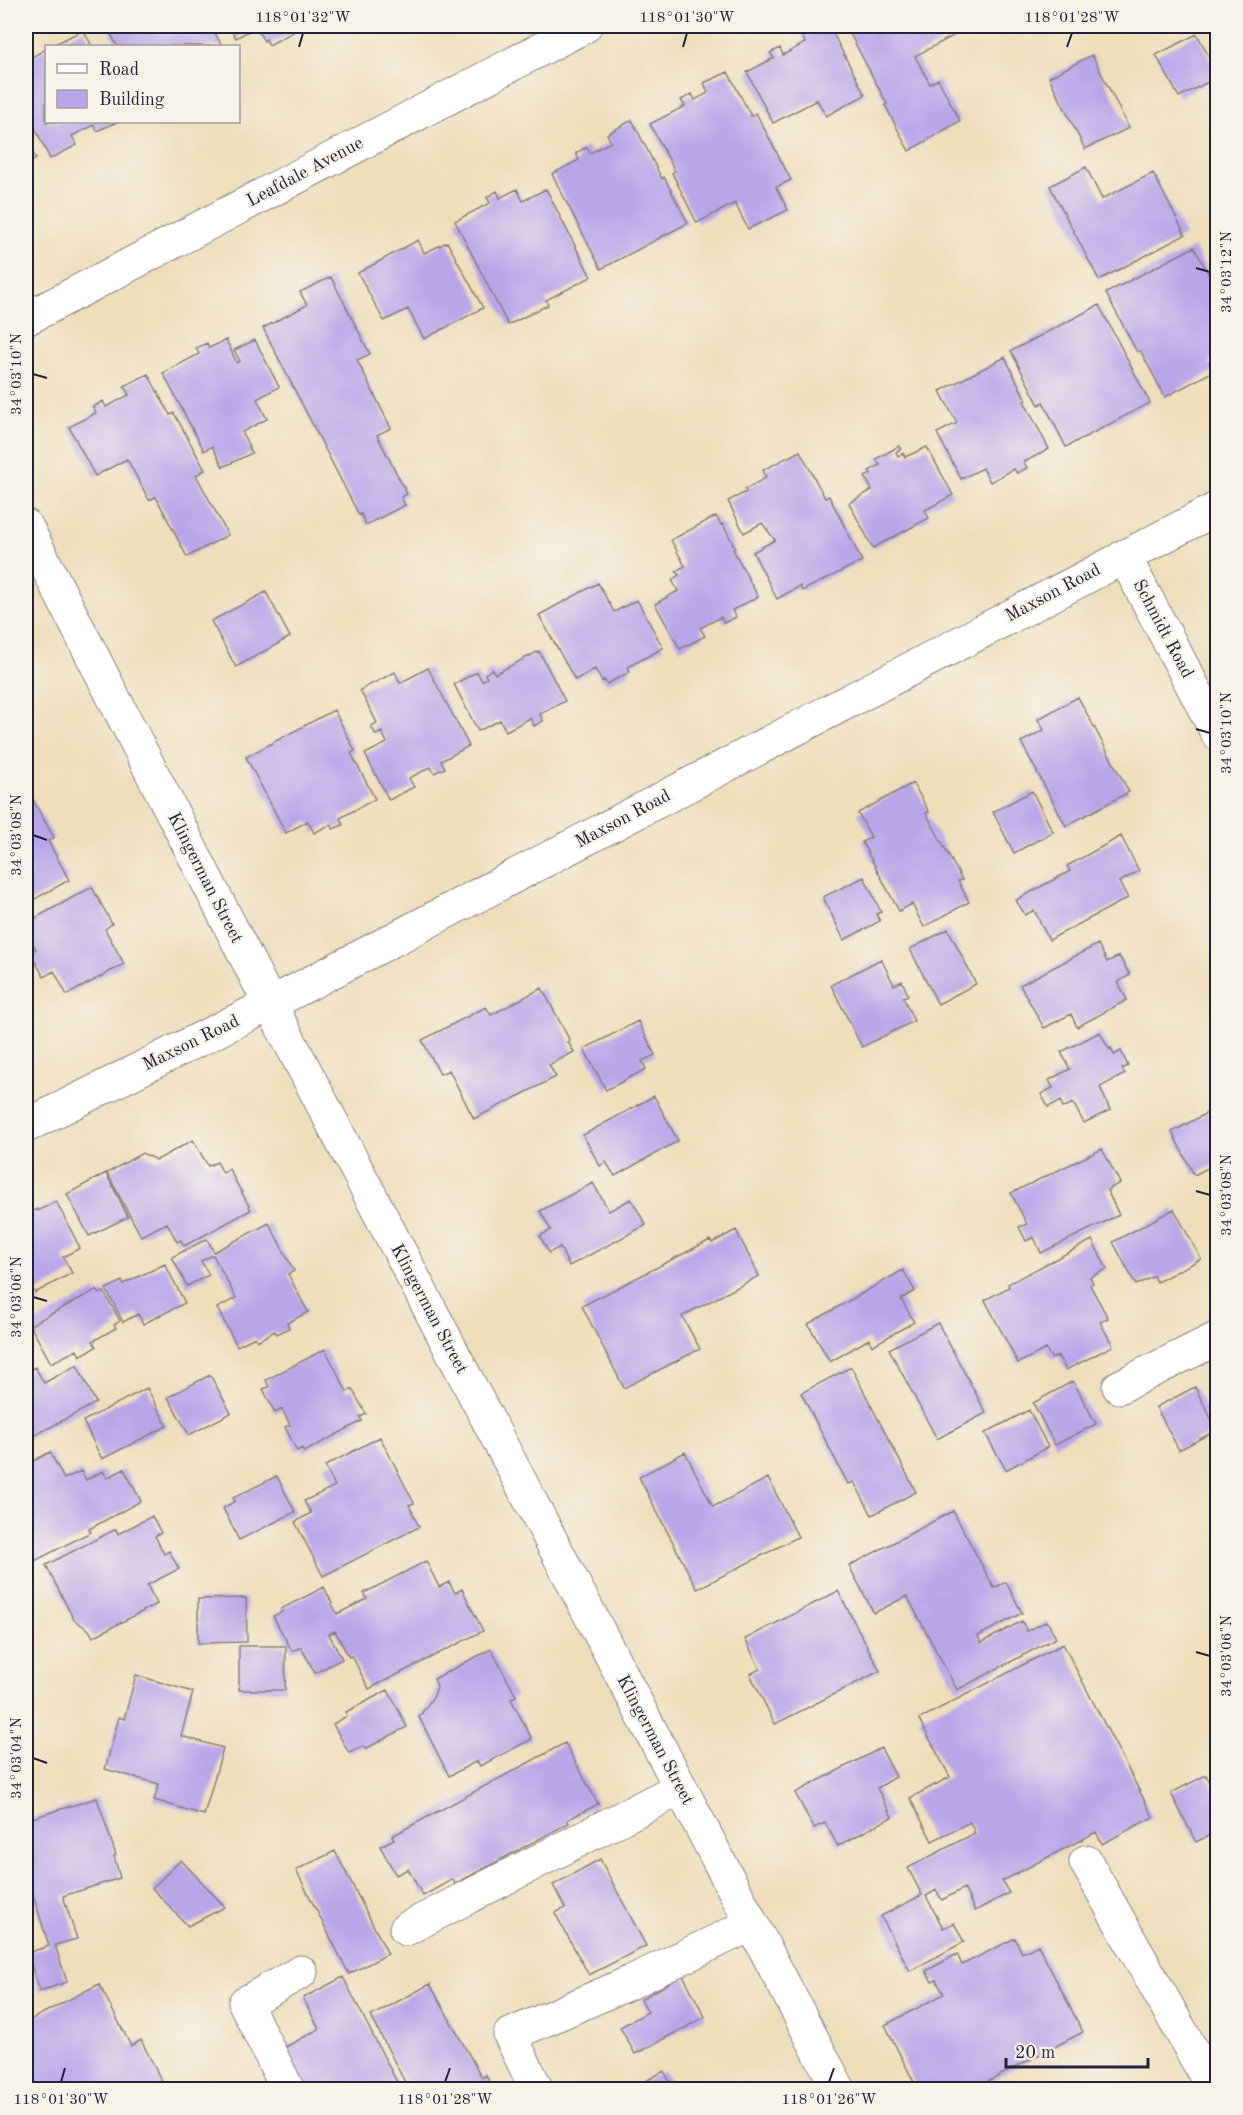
<svg xmlns="http://www.w3.org/2000/svg" width="1243" height="2115" font-family="'Old Standard TT',serif">
<style>
.building{fill:#baa5e9}
.lines{fill:none;stroke-linecap:round;stroke-linejoin:round}
.minor-casing{stroke:#88807c;stroke-width:35}
.minor{stroke:#fff;stroke-width:33}
.ticks{fill:none;stroke:#22223b;stroke-width:2}
.labels{text-anchor:middle;dominant-baseline:central;stroke-width:4.5;stroke-linejoin:round;paint-order:stroke}
.street-label{font-size:18px;fill:#22223b;stroke:#f7f3e8}
.neatline{fill:none;stroke:#22223b;stroke-width:2}
.ticks-label{font-size:15px;text-anchor:middle;fill:#22223b}
</style>
<rect width="100%" height="100%" fill="#f7f3e8"/>
<filter id="ink" filterUnits="userSpaceOnUse"><feTurbulence type="fractalNoise" baseFrequency=".0167" numOctaves="2"/><feDisplacementMap in="SourceGraphic" scale="12" xChannelSelector="R" yChannelSelector="G"/><feConvolveMatrix kernelMatrix="1 2 1 2 8 2 1 2 1" color-interpolation-filters="sRGB"/></filter>
<filter id="wash" filterUnits="userSpaceOnUse"><feTurbulence type="fractalNoise" baseFrequency=".008" numOctaves="4" result="noise"/><feDisplacementMap in="SourceGraphic" scale="24" xChannelSelector="R" yChannelSelector="G"/><feGaussianBlur stdDeviation="1.35" result="paint"/><feColorMatrix in="noise" values="0 0 0 0 0 0 0 0 0 0 0 0 0 0 0 0 0 1.4 0 .05"/><feComposite in="paint" operator="in"/></filter>
<g filter="url(#wash)">
<rect width="100%" height="100%" fill="#efdebc"/>
<g id="blocks">
<path class="building" d="M107 26H211L222 46H117Z
M229 26H289L293 32 269 45 266 39 264 41 256 27 236 38Z
M816 26H829L865 95 826 116 817 100 773 123 747 72 774 58 770 53 780 48 783 55 805 43 801 33Z
M846 26H950L955 35 915 56 930 84 938 79 960 121 909 151 885 105 887 104Z
M83 30 92 46H51Z
M1197 34 1218 74V77L1179 97 1156 55Z
M46 49V122H117L97 131 94 125 72 136 77 145 50 159 26 109V64L29 62 28 59Z
M1092 55 1129 128 1085 149 1049 77Z
M728 72 751 116 756 113 791 180 776 187 788 210 748 229 735 203 697 223 672 173 675 171 650 124 685 106 681 100 692 94 695 100 708 93 704 83Z
M632 120 662 179 664 177 688 223 601 269 552 174 579 160 576 153 587 147 590 153 611 142 607 134Z
M26 139 36 159 26 164Z
M1086 167 1102 199 1153 173 1185 235 1099 280 1050 186Z
M517 189 523 201 546 189 591 277 546 300 548 305 508 325 455 221 490 203 487 197 497 191 500 198Z
M418 240 424 253 447 242 483 308 424 339 408 309 384 321 358 273Z
M1194 247 1218 292V358L1209 362 1214 371 1165 397 1140 350 1137 352 1106 293Z
M331 277 370 354 357 360 391 428 377 435 407 494 401 497 405 505 366 525 361 514 359 515 263 328 307 305 300 292Z
M1099 305 1150 403 1066 447 1043 402 1039 405 1011 351Z
M226 340 237 363 240 361 234 350 255 340 279 387 257 399 267 419 242 432 252 453 223 467 212 446 204 451 163 373 199 354 196 348 207 343 209 348Z
M1005 357 1026 400 1024 401 1049 449 1024 462 1027 468 1017 473 1014 469 990 482 983 468 961 479 937 433 957 423 940 391Z
M148 374 170 415 174 413 205 470 196 475 228 535 187 557 156 497 149 500 127 459 95 476 69 427 96 413 93 407 103 401 106 407 129 395 124 386Z
M899 446 901 449 896 452 898 456 903 453 905 457 927 447 953 495 925 510 929 518 873 548 849 503 872 490 865 477 871 474 869 471 880 465 876 459Z
M800 451 825 498 829 496 862 561 802 591 800 586 777 599 753 552 775 540 762 523 744 533 728 501 746 492 745 489 766 478 763 470Z
M716 516 721 525 723 524 735 548 733 549 758 597 732 610 736 617 724 623 721 617 700 628 705 636 680 649 655 604 678 591 672 580 679 575 676 571 685 566 671 540Z
M598 583 614 612 637 600 663 648 628 667 630 672 607 684 604 680 602 681 595 669 575 680 539 615Z
M266 592 290 637 236 667 211 621Z
M539 651 565 701 540 714 543 721 534 726 530 718 506 731 500 720 478 731 454 684 477 672 482 681 487 678 485 674 492 669 495 674Z
M428 668 469 746 441 761 445 768 434 773 431 767 409 778 414 787 389 800 365 754 387 743 382 732 376 735 371 726 377 723 360 690 395 672 400 683Z
M1078 697 1129 792 1066 826 1021 742 1044 730 1038 719Z
M334 710 355 751 351 753 375 799 340 818 343 825 333 829 331 824 314 833 308 821 286 833 246 757Z
M913 783 929 812 926 813 962 880 958 881 969 902 924 927 912 904 899 911 862 842 871 837 858 813Z
M1032 791 1053 832 1014 853 993 812Z
M32 798 54 838 48 841 69 880 26 904V801Z
M1121 836 1139 871 1119 882 1128 898 1049 940 1034 910 1025 915 1016 900 1070 871 1067 866Z
M864 877 881 912 876 914 880 921 844 940 823 897Z
M92 887 112 924 105 929 124 964 67 995 54 971 44 977 30 952 36 949 26 931V926L29 924 28 922Z
M948 929 976 984 938 1004 910 949Z
M1098 944 1107 962 1119 956 1130 975 1118 982 1127 1000 1077 1027 1071 1014 1044 1028 1020 985Z
M881 959 894 985 902 981 908 995 903 997 914 1021 862 1047 831 985Z
M542 988 570 1041 568 1042 574 1052 549 1065 556 1077 474 1119 449 1070 440 1074 422 1040 486 1007 491 1015Z
M638 1021 655 1055 642 1061 646 1069 606 1090 584 1049Z
M1100 1032 1109 1049 1111 1048 1114 1055 1121 1051 1128 1066 1122 1069 1125 1074 1100 1087 1110 1110 1084 1123 1073 1103 1063 1108 1061 1101 1048 1107 1041 1094 1053 1088 1049 1080 1070 1069 1061 1052Z
M654 1096 678 1141 615 1176 606 1162 600 1166 583 1135Z
M1214 1109 1218 1115V1163L1194 1175 1172 1132Z
M193 1140 208 1166 217 1162 223 1173 229 1169 251 1210 184 1246 181 1240 177 1242 167 1223 141 1236 107 1173 142 1153 157 1160Z
M1102 1149 1120 1183 1107 1190 1119 1215 1041 1253 1034 1237 1026 1241 1019 1227 1027 1224 1011 1193Z
M106 1173 128 1217 89 1236 67 1194Z
M593 1183 609 1211 631 1199 646 1225 569 1266 560 1247 549 1253 540 1236 551 1230 540 1211Z
M56 1201 80 1248 63 1257 72 1273 35 1293 26 1275V1215L37 1209 38 1211Z
M1174 1209 1201 1259 1157 1282 1154 1276 1136 1285 1113 1242Z
M269 1223 294 1271 288 1274 308 1312 287 1323 289 1328 277 1334 275 1331 257 1341 255 1337 237 1346 217 1308 236 1298 213 1255 201 1261 209 1275 187 1286 172 1257 207 1239 214 1252Z
M736 1230 759 1276 682 1316 700 1349 624 1388 582 1306 710 1240 712 1243Z
M1092 1240 1107 1269 1090 1277 1093 1283 1090 1285 1108 1318 1100 1322 1113 1346 1066 1370 1058 1356 1052 1359 1046 1349 1018 1363 985 1300 1009 1287 1008 1284Z
M165 1264 185 1303 143 1324 138 1314 123 1322 106 1289 122 1281 123 1284Z
M903 1270 915 1291 901 1299 914 1322 872 1346 869 1339 830 1362 808 1324Z
M96 1290 99 1294 104 1292 120 1321 114 1325 116 1328 93 1341 96 1347 80 1356 77 1350 51 1363 30 1325Z
M938 1323 986 1413 937 1439 889 1349Z
M325 1349 347 1392 352 1389 366 1414 360 1417 362 1421 304 1452 302 1448 297 1451 285 1427 290 1425 282 1409 275 1413 263 1389 269 1387 266 1380Z
M77 1365 96 1403 26 1440V1372L35 1367 44 1383Z
M851 1367 916 1492 872 1515 854 1482 848 1484 801 1393Z
M210 1375 231 1413 189 1435 168 1397Z
M1073 1381 1096 1424 1055 1445 1033 1403Z
M1195 1387 1217 1430 1179 1450 1156 1407Z
M147 1388 167 1426 102 1459 83 1421Z
M1029 1410 1048 1447 1006 1470 985 1433Z
M380 1437 414 1503 409 1505 419 1527 323 1576 295 1522 311 1513 304 1501 335 1486 325 1466Z
M50 1452 64 1479 81 1471 86 1480 103 1471 107 1478 124 1469 141 1501 89 1529 91 1532 29 1564 26 1556V1465Z
M685 1452 713 1507 768 1478 798 1537 697 1589 639 1477Z
M277 1476 295 1512 239 1540 223 1508 235 1501 233 1498Z
M953 1511 994 1588 1006 1582 1022 1613 978 1636 981 1643 1022 1621 1027 1631 1047 1621 1056 1638 957 1690 907 1596 874 1613 849 1566Z
M152 1516 161 1533 155 1536 164 1554 169 1551 179 1569 147 1585 157 1604 93 1637 89 1630 74 1620 46 1565 116 1529 118 1534Z
M426 1561 439 1587 449 1582 455 1593 462 1589 483 1631 369 1689 352 1656 349 1657 335 1631 329 1634 342 1659 315 1673 301 1647 292 1651 273 1616 282 1612 281 1609 324 1587 337 1614 367 1599 364 1593Z
M838 1591 880 1671 775 1724 750 1674 760 1669 745 1639Z
M246 1598 247 1642 198 1643V1599Z
M1063 1644 1153 1817 1102 1844 1096 1832 1002 1881 1009 1893 975 1911 964 1888 942 1900 936 1890 926 1896 943 1928 954 1923 964 1942 910 1971 881 1916 922 1895 908 1868 975 1833 970 1822 932 1841 910 1798 950 1777 919 1719Z
M239 1646H286L285 1690H239Z
M491 1649 516 1696 511 1699 532 1739 480 1766 477 1761 449 1776 419 1717 434 1696 437 1686 434 1679Z
M136 1675 193 1692 181 1736 223 1748 204 1815 154 1800 159 1784 105 1769 119 1717 124 1719Z
M388 1690 407 1727 365 1749 363 1746 349 1753 333 1724 347 1716 346 1712Z
M565 1743 598 1804 567 1820 569 1823 455 1884 453 1879 423 1896 408 1869 396 1875 380 1846 394 1839 392 1836Z
M881 1748 896 1777 877 1788 892 1817 838 1846 825 1823 814 1828 795 1793Z
M1206 1775 1218 1797V1831L1196 1842 1171 1793Z
M97 1798 116 1855 114 1856 120 1878 63 1896 77 1939 55 1945 67 1982 40 1991 27 1953 49 1946 26 1872V1820Z
M335 1851 388 1954 349 1974 296 1870Z
M600 1859 646 1946 589 1975 555 1913 565 1908 553 1885Z
M181 1860 225 1907 188 1926 152 1888Z
M1015 1938 1022 1953 1038 1945 1083 2032 972 2090H918L885 2025 944 1994 936 1980 932 1982 926 1971 957 1954 962 1965Z
M683 1975 705 2017 635 2054 620 2027 648 2012 641 1999Z
M343 1977 401 2090H301L280 2050 319 2029 303 1998Z
M99 1984 131 2046 141 2040 166 2090H30L26 2081V2022Z
M430 1984 482 2078 486 2075 493 2090H409L371 2016Z
M664 2071 674 2090H629Z"/>
</g>
</g>
<g filter="url(#ink)">
<use href="#blocks" fill-opacity="0" stroke="#88807c" stroke-width="1.5"/>
<g class="lines">
<g class="minor-casing">
<path id="minor" d="M26 319 585 26
M26 526 270 1004 839 2090
M1124 556 1218 734
M26 1126 270 1004 1218 508
M1119 1387 1218 1338
M1086 1862 1214 2090
M406 1929 680 1788
M288 2090 245 2003 301 1972
M537 2090 510 2035 631 1982 752 1924"/>
</g>
<use href="#minor" class="minor"/>
</g>
</g>
<path class="ticks" d="M299 47 303 33M683 47 687 33M1067 47 1072 33M1196 268 1210 272M33 374 47 378M1196 729 1210 733M33 835 47 840M1196 1191 1210 1195M33 1297 47 1301M1196 1652 1210 1656M33 1758 47 1763M61 2082 65 2068M445 2082 450 2068M829 2082 834 2068"/>
<g class="labels">
<g class="street-label">
<text transform="translate(305 172) rotate(-28)">Leafdale Avenue</text>
<text transform="translate(1053 593) rotate(-28)">Maxson Road</text>
<text transform="translate(1163 629) rotate(62)">Schmidt Road</text>
<text transform="translate(623 819) rotate(-28)">Maxson Road</text>
<text transform="translate(205 878) rotate(63)">Klingerman Street</text>
<text transform="translate(191 1043) rotate(-26)">Maxson Road</text>
<text transform="translate(429 1309) rotate(62)">Klingerman Street</text>
<text transform="translate(655 1740) rotate(62)">Klingerman Street</text>
</g>
</g>
<rect width="1243" height="2115" fill="none" stroke="#f7f3e8" stroke-width="66"/>
<rect x="45" y="45" width="195" height="78" fill="#f7f3e8" stroke="#a29fa3" stroke-width="1.5"/>
<rect x="57" y="64" width="30" height="9" fill="#ffffff" stroke="#a29fa3" stroke-width="1.5"/>
<text x="99" y="75" font-size="18" fill="#22223b">Road</text>
<rect x="57" y="90" width="30" height="18" fill="#baa5e9" stroke="#a29fa3" stroke-width="1.5"/>
<text x="99" y="105" font-size="18" fill="#22223b">Building</text>
<path d="M1006 2058v9h142v-9" fill="none" stroke="#22223b" stroke-width="3"/>
<text x="1015" y="2058" font-size="18" fill="#22223b" stroke="#f7f3e8" stroke-width="4.5" paint-order="stroke">20 m</text>
<rect x="33" y="33" width="1177" height="2049" class="neatline"/>
<g class="ticks-label">
<text x="303" y="22">118°01'32"W</text>
<text x="687" y="22">118°01'30"W</text>
<text x="1072" y="22">118°01'28"W</text>
<text transform="translate(1226 272) rotate(-90)" y="5">34°03'12"N</text>
<text transform="translate(16 374) rotate(-90)" y="5">34°03'10"N</text>
<text transform="translate(1226 733) rotate(-90)" y="5">34°03'10"N</text>
<text transform="translate(16 835) rotate(-90)" y="5">34°03'08"N</text>
<text transform="translate(1226 1195) rotate(-90)" y="5">34°03'08"N</text>
<text transform="translate(16 1297) rotate(-90)" y="5">34°03'06"N</text>
<text transform="translate(1226 1656) rotate(-90)" y="5">34°03'06"N</text>
<text transform="translate(16 1758) rotate(-90)" y="5">34°03'04"N</text>
<text x="61" y="2104">118°01'30"W</text>
<text x="445" y="2104">118°01'28"W</text>
<text x="829" y="2104">118°01'26"W</text>
</g>
</svg>
